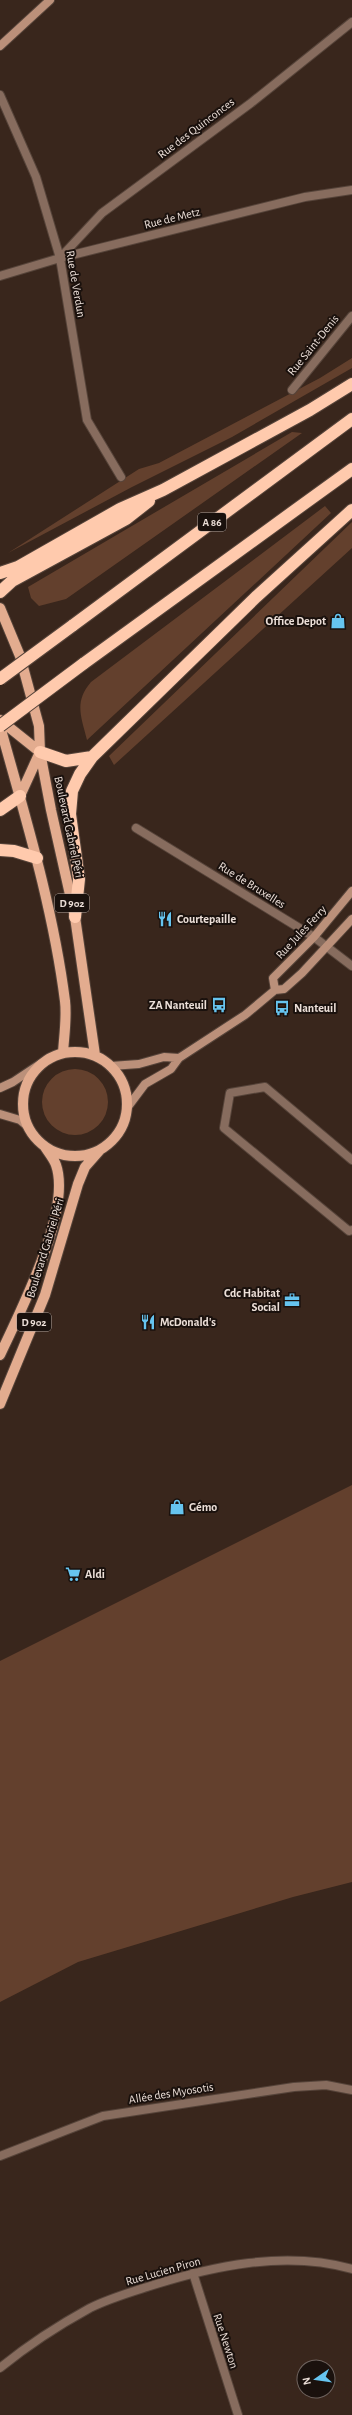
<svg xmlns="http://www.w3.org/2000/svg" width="352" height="2415" font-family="'Alegreya Sans',sans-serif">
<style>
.green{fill:#63402d}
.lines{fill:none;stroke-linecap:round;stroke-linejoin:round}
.street-casing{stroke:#56443a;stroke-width:10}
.secondary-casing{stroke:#56443a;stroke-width:10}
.primary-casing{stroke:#56443a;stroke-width:12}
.highway-casing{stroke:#56443a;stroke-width:14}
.street{stroke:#876c5e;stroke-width:8}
.secondary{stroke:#bb907a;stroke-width:8}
.primary{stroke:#e3ac8f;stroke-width:10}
.highway{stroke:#ffcaad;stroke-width:12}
.highway-bridge-casing{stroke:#56443a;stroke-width:14;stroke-linecap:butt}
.highway-bridge{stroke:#ffcaad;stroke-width:12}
.labels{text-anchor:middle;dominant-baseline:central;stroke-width:4;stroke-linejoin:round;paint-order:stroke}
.shield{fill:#1a110d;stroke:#ada19b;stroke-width:1}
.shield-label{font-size:11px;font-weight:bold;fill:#ecdfd8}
.street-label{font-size:12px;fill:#ecdfd8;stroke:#1a110d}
.poi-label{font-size:12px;font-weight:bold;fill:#ecdfd8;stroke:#1a110d;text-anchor:start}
</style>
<rect width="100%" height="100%" fill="#39261c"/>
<path class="green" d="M352 358V368L232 437 132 487 8 553 139 469 159 463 320 378Z
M292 432 302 433 66 599 39 606 31 598 28 587Z
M325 506 331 513 87 740C81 716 74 702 91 682Z
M352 522V548L114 765 109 756Z
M42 1102a33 33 0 1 1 66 0a33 33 0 1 1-66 0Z
M352 1485V1882L293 1897 78 1962 0 2002V1661Z"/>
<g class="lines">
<g class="street-casing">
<path id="street" d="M0 95 36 177 60 258 87 420 121 477
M60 258 102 213 251 103 352 22
M0 276 60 258 305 197 352 190
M292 390 352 316
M136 828 314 937 352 966
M352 1160 265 1087 230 1093 224 1128 349 1231 352 1230
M0 2156 103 2116 294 2087 326 2085 352 2090
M193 2273 238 2415
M0 2368C28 2345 59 2325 90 2308 108 2299 128 2293 147 2287 212 2266 285 2250 352 2269"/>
</g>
<g class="secondary-casing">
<path id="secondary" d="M0 46 50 0
M275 990 273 978 314 937 352 891
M111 1066 139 1064 164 1057 179 1058
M0 1088 13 1082 40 1064
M127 1108 145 1084 171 1069 179 1058 245 1015 275 990 284 989 302 973 352 919
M0 1114 20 1120 27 1126"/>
</g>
<g class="primary-casing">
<path id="primary" d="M0 608 20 656 39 726 40 752 51 810 75 917 95 1055
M0 720 40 752
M0 726C25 816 53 907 65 1001 67 1018 64 1036 63 1053
M20 796 40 752
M23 1104a52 52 0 1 1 104 0a52 52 0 1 1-104 0Z
M0 1355C20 1312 72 1211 56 1165 54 1159 49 1153 45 1147
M0 1404 45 1295 78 1184 85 1167 100 1150"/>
</g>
<g class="highway-casing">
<path id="highway" d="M0 573 18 567 120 509 163 490 310 410 352 384
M0 592 12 581 126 519 149 501
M72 626 352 419
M83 664 352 469
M40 752 66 761 92 757
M0 810 20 796
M0 850 14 851 37 858
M75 917 79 879 70 814 72 791 80 774 92 757 256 597 352 510"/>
</g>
<use href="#street" class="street"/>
<use href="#secondary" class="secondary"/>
<use href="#primary" class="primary"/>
<use href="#highway" class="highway"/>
<g class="highway-bridge-casing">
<path id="highway-bridge" d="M0 679 72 626
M0 726 83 664"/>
</g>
<use href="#highway-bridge" class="highway-bridge"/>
</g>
<defs>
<g id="shop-bare" transform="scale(1.2)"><path d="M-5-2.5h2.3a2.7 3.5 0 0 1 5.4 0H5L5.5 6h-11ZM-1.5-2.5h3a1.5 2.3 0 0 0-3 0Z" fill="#66c4ef" stroke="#1a110d" stroke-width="2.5" paint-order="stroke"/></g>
<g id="restaurant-bare" transform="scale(1.2)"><path d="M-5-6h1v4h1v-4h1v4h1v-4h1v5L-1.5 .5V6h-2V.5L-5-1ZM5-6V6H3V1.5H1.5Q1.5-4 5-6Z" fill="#66c4ef" stroke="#1a110d" stroke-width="2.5" paint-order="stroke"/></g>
<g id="bus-bare" transform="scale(1.2)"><path d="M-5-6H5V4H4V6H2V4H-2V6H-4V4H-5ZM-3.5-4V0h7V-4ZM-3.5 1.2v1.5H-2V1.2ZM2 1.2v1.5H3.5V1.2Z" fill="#66c4ef" stroke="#1a110d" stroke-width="2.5" paint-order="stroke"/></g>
<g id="office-bare" transform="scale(1.2)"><path d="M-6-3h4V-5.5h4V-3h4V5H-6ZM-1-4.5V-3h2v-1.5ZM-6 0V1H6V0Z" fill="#66c4ef" stroke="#1a110d" stroke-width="2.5" paint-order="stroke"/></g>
<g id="supermarket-bare" transform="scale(1.2)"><path d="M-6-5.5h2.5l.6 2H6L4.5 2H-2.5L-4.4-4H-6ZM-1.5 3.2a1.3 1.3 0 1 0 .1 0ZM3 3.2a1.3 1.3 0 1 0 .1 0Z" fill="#66c4ef" stroke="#1a110d" stroke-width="2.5" paint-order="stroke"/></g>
</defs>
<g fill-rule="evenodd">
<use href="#shop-bare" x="338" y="621"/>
<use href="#restaurant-bare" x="165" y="919"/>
<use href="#bus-bare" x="219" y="1005"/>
<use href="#bus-bare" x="282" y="1008"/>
<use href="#office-bare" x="292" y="1300"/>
<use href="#restaurant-bare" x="148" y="1322"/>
<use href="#shop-bare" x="177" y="1507"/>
<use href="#supermarket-bare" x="73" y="1574"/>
</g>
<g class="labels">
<g class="shield">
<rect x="198" y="513" width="28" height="18" rx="3"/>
<rect x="55" y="894" width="34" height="18" rx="3"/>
<rect x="17" y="1313" width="34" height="18" rx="3"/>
</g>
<g class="shield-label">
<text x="212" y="522">A 86</text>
<text x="72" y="903">D 902</text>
<text x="34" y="1322">D 902</text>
</g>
<g class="street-label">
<text transform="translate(196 128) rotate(-37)">Rue des Quinconces</text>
<text transform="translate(172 218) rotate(-14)">Rue de Metz</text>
<text transform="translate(76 284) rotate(80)">Rue de Verdun</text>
<text transform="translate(313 345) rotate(-51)">Rue Saint-Denis</text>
<text transform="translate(69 827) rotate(78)">Boulevard Gabriel Péri</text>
<text transform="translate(252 885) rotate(32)">Rue de Bruxelles</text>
<text transform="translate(301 932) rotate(-47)">Rue Jules Ferry</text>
<text transform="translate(45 1248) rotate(-73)">Boulevard Gabriel Péri</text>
<text transform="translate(171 2093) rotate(-9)">Allée des Myosotis</text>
<text transform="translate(163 2271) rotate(-16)">Rue Lucien Piron</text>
<text transform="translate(226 2341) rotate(72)">Rue Newton</text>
</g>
<g class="poi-label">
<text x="326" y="621" text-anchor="end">Office Depot</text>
<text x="177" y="919">Courtepaille</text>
<text x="207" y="1005" text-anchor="end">ZA Nanteuil</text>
<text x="294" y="1008">Nanteuil</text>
<text x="280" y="1293" text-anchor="end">Cdc Habitat<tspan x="280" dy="14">Social</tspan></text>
<text x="160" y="1322">McDonald's</text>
<text x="189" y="1507">Gémo</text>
<text x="85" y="1574">Aldi</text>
</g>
</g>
<g transform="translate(316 2379) rotate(257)"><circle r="19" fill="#1a110d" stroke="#6e635e"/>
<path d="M0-3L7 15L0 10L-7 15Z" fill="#66c4ef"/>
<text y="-6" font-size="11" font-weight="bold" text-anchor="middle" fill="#ecdfd8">N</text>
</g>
</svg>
